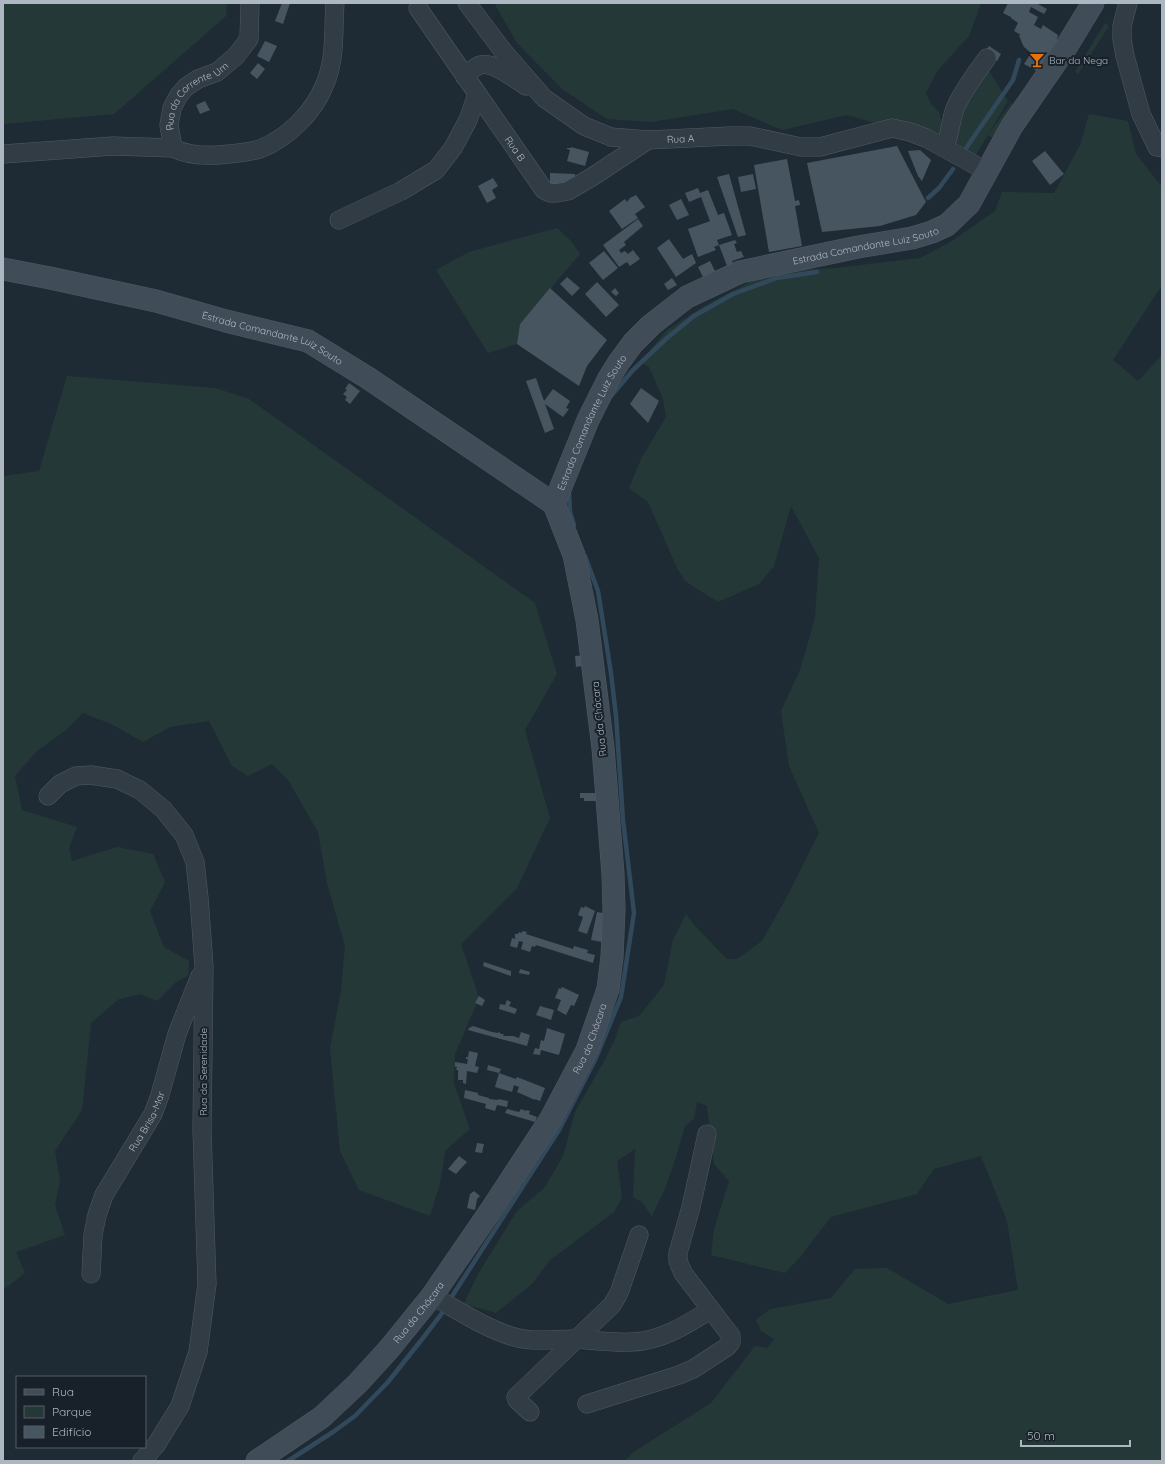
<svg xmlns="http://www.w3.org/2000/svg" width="1165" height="1464" font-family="Quicksand,sans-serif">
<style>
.green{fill:#243937}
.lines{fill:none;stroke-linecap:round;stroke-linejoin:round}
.stream{stroke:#32495c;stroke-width:4.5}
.building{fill:#475560}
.street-casing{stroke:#505a63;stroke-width:19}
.secondary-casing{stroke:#505a63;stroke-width:23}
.street{stroke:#323c45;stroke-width:18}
.secondary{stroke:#404c58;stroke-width:22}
.labels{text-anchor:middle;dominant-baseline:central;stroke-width:4;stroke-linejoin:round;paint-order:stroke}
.poi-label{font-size:10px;fill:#acb7c2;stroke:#182129;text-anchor:start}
.street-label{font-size:10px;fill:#acb7c2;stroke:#182129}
</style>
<rect width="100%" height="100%" fill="#1f2b34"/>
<path class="green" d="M3 3H227L226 16 114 114 3 124Z
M494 3H981L969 36 937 71 926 93 931 104 939 112 943 129 942 142 847 115 782 130 733 109 651 122 607 119 562 89 517 43Z
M1105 23 1109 26 1078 74 1075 72Z
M987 68 1008 101 974 158 954 148 958 126 965 107Z
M1011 103 1016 106 993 138 988 135Z
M1089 114 1128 121 1136 154 1162 187V285L1113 360 1138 381 1162 355V1461H624L635 1451 711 1403 755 1346 767 1348 774 1339 761 1331 756 1320 770 1309 831 1298 855 1269 887 1268 948 1304 1018 1290 1007 1221 981 1156 934 1169 917 1194 831 1217 800 1257 785 1273 711 1255 714 1229 729 1181 714 1164 707 1106 697 1102 694 1119 685 1126 676 1157 665 1189 652 1216 642 1202 633 1197 635 1149 617 1161 622 1198 614 1212 549 1261 532 1284 496 1313 464 1304 478 1274 517 1211 545 1187 563 1156 575 1112 603 1063 615 1039 621 1022 639 1016 664 985 673 940 686 914 695 926 727 959H737L762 941 790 891 819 833 789 766 781 711 800 670 815 618 819 558 791 506 774 566 759 584 718 602 685 581 677 568 648 502 629 488 641 459 666 417 663 399 649 367 641 362 667 330 704 306 750 282 776 271 835 268 920 258 952 241 995 211 1002 192 1054 193 1080 145Z
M557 228 571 241 580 254 520 324 517 344 488 353 436 270 469 252Z
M67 376 215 388 249 399 535 603 557 674 525 730 550 818 517 888 461 944 479 998 455 1054 454 1084 470 1129 445 1151 440 1184 430 1216 359 1190 340 1151 330 1049 341 990 345 946 327 883 318 832 288 780 272 764 248 776 232 766 209 721 170 727 143 742 111 724 83 713 66 730 36 752 15 776 22 810 77 827 69 848 72 861 117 847 153 854 165 882 150 911 164 947 189 961 188 976 175 983 157 1001 140 994 119 999 91 1023 82 1110 55 1151 60 1181 55 1205 65 1235 16 1252 25 1273 3 1290V476L39 471Z"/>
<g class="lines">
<path class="stream" d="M962 154 1013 80 1019 60
M928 198 939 188 953 169
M611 396 633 370 667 338 694 316 733 294 777 278 817 272
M569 493 570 512 574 525
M449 1301 559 1130 596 1058 621 997 634 913 623 820 616 716 611 673 598 591 585 556
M288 1461 333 1432 355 1416 388 1382 423 1338 446 1308"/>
</g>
<path class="building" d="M282 3H290L283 24 275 21Z
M1008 3H1036L1047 9 1044 14 1031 7 1029 12 1038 17 1034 25 1041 29 1043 25 1058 35 1057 40 1059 49 1043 74 1024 64 1031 53 1024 47 1022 43 1019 35H1021L1014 31 1018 23 1011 18V17L1003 13Z
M265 41 277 46 269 62 257 56Z
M989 46 1001 54 997 61 984 54Z
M258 63 265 69 257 79 250 73Z
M205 101 210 110 200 114 196 105Z
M897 146 926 202 916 215 880 226 822 232 807 163Z
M571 147 589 152 585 166 567 161 570 150 567 149V148H571Z
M920 150 931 160 922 181 918 176 908 151Z
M1045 151 1064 174 1050 185 1032 161Z
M787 159 795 201 799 200 800 205 795 206 802 246 769 252 754 165Z
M550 173 575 174V186L550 185Z
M729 174 746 235 738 237 717 177Z
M753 174 756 189 741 192 738 177Z
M493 178 498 186 492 190 496 198 487 203 478 186Z
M698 188 700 193 708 190 718 215 724 213 732 235 717 240 719 245 714 247 716 250 698 257 688 229 710 221 701 197 689 202 685 193Z
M636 195 645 207 635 214 638 218 622 229 609 211 625 199 627 202 630 198Z
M681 199 689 215 677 220 669 205Z
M638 219 643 226 624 242 626 245 619 250 621 253 625 251 628 254 633 250 640 259 630 266 627 262 619 267 603 245Z
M669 239 683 259 692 254 696 263 676 277 657 248Z
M735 240 737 243 734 244 737 252 741 251 744 257 732 261 733 264 727 266 719 245Z
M604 251 618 268 603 280 589 263Z
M710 261 716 273 704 279 698 267Z
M567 277 580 288 572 296 560 284Z
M672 278 677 285 668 290 664 284Z
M597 282 619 305 606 317 585 294Z
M550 288 607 340 587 366 579 386 517 344 520 324Z
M615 288 619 293 616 296 611 292Z
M536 378 544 401 553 389 570 401 566 408 569 409 563 417 545 404 554 429 545 433 526 381Z
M349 383 360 391 350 404 345 400 347 397 343 394 347 390 345 389Z
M641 388 659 401 648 423 630 404Z
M586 655 587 665 576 667 575 656Z
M580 793H596V801H584V798H580Z
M585 906 595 911 587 934 578 931 583 917 578 915 581 907 584 908Z
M597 912 608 914 602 942 591 940Z
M523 931 527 932 526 934 573 949 574 946 588 950 587 953 595 955 593 963 536 945 535 947 532 946 530 952 521 949 523 942 519 941 517 948 510 946 512 938 515 939V934H518L519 932 521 933Z
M484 962 511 971V976L483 966Z
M520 969 530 972 529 975 519 973Z
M562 987 579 995 574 1006 571 1005 566 1015 557 1010 561 1000 555 998 559 988 561 989Z
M479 996 485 1000 482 1006 475 1003Z
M507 1000 511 1002 509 1006 517 1009 515 1014 499 1009 500 1004 505 1005Z
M540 1006 554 1010 551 1020 536 1015Z
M473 1026 492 1032 498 1033 499 1032 501 1034H504L503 1036H513L519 1038 521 1032 530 1035 527 1046 468 1030 469 1028Z
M547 1028 565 1034 559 1055 541 1050 540 1055 533 1054 535 1048 539 1049 541 1040 544 1041Z
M469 1051 478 1053 475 1066 479 1067 477 1073 467 1071 466 1084 463 1083V1080H458V1070H456L457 1067H455V1062L467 1064 468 1059H466V1057H468Z
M488 1065 501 1069 499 1073 487 1070Z
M499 1073 516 1079 517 1077 545 1088 540 1101 535 1099V1100L517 1092 519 1087 514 1085 512 1092 495 1087Z
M465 1090 478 1093V1095L489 1098V1099L498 1100V1099L508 1101 507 1107 497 1105 495 1111 485 1108 486 1104 464 1098Z
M507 1109 519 1112 521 1109 526 1111V1110L530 1111 529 1114 537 1117 535 1122 505 1113Z
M477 1143 484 1144 482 1153 475 1152Z
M459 1156 467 1162 456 1174 448 1169Z
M474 1191 480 1196 477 1199 475 1210 467 1208 470 1194Z"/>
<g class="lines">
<g class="street-casing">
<g id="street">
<path id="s1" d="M467 3 503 51 544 98 584 126 611 137 648 140 730 136H750L801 147H820L892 128 910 132 926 138 986 171"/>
<path d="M1128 3 1122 26V39L1125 56 1141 114 1157 147 1162 148"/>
<path id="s2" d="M418 8C460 69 502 129 544 190L550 193H557L568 191 592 177 648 140"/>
<path d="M465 77C469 73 474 67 480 65 493 61 515 79 526 86"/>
<path d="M173 148C187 155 203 156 218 155 231 154 247 153 260 149 288 138 314 112 325 84 336 58 333 30 335 3"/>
<path d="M944 148C951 135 950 119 956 106 964 89 976 73 987 58"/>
<path id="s3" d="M3 154 113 146 173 148 169 125 172 108 179 95 186 87 198 79 217 72 236 56 249 39 250 3"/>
<path d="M339 220 401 191 436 170 453 148 468 120 477 94"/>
<path d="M48 796 60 784 76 776 91 775 117 779 140 790 163 809 184 835 195 862 199 898 204 966 202 1130 207 1284 198 1352 180 1406 156 1445 142 1461"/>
<path id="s4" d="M91 1274 93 1235 97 1215 104 1195 153 1114 160 1095 177 1034 200 976"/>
<path d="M432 1296C458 1310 483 1327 511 1336 530 1343 554 1339 574 1339 593 1340 613 1343 632 1342 661 1341 686 1325 710 1310"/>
<path d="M587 1404 679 1375 693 1369 727 1347 731 1342V1336L683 1273 678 1261V1253L691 1207 707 1134"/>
<path d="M530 1412 517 1400 516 1397 612 1305 619 1293 639 1235"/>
</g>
</g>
<g class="secondary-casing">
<g id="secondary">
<path id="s5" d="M3 269 50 278 156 301 226 321 308 341 368 378 554 504"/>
<path id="s6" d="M554 504 588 420 609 378 619 362 633 343 651 325 687 297 740 272 858 247 912 238 932 232 947 225 969 204 1012 126 1065 49 1093 3"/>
<path id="s7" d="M257 1461 322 1417 358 1383 389 1349 432 1296 491 1210 550 1120 587 1050 608 989 612 957 614 909 613 874 603 748 587 620 574 555 554 504"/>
</g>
</g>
<use href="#street" class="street"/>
<use href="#secondary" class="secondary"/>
</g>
<defs>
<g id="bar-bare" transform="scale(1.2)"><path d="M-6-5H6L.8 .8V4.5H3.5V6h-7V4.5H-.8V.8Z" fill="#e8710a" stroke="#182129" stroke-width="2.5" paint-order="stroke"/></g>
</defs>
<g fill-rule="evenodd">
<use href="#bar-bare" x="1037" y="60"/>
</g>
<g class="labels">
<g class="poi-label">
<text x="1049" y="60">Bar da Nega</text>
</g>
<g class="street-label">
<text stroke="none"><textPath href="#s3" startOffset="236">Rua da Corrente Um</textPath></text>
<text stroke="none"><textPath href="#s1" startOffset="270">Rua A</textPath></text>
<text stroke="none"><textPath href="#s2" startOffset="171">Rua B</textPath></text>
<text stroke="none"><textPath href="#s6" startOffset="438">Estrada Comandante Luiz Souto</textPath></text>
<text stroke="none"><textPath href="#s5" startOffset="279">Estrada Comandante Luiz Souto</textPath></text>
<text stroke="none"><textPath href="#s6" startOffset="90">Estrada Comandante Luiz Souto</textPath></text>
<text transform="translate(599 719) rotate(-96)">Rua da Chácara</text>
<text stroke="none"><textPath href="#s7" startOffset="545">Rua da Chácara</textPath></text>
<text transform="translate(203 1072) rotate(-90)">Rua da Serenidade</text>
<text stroke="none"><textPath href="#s4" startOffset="166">Rua Brisa-Mar</textPath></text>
<text stroke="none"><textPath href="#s7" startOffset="221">Rua da Chácara</textPath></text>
</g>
</g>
<rect width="1165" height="1464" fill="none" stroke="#acb7c2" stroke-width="8"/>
<rect x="16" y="1376" width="130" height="72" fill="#182129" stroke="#535d66"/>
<rect x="24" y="1389" width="20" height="6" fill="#404c58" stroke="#535d66"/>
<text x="52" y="1396" font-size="12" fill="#acb7c2">Rua</text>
<rect x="24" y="1406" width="20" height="12" fill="#243937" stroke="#535d66"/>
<text x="52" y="1416" font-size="12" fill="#acb7c2">Parque</text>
<rect x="24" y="1426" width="20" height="12" fill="#475560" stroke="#535d66"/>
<text x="52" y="1436" font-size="12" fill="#acb7c2">Edifício</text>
<path d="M1021 1440v6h109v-6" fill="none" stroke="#acb7c2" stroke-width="2"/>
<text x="1027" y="1440" font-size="12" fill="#acb7c2" stroke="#182129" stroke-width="3" paint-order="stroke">50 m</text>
</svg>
